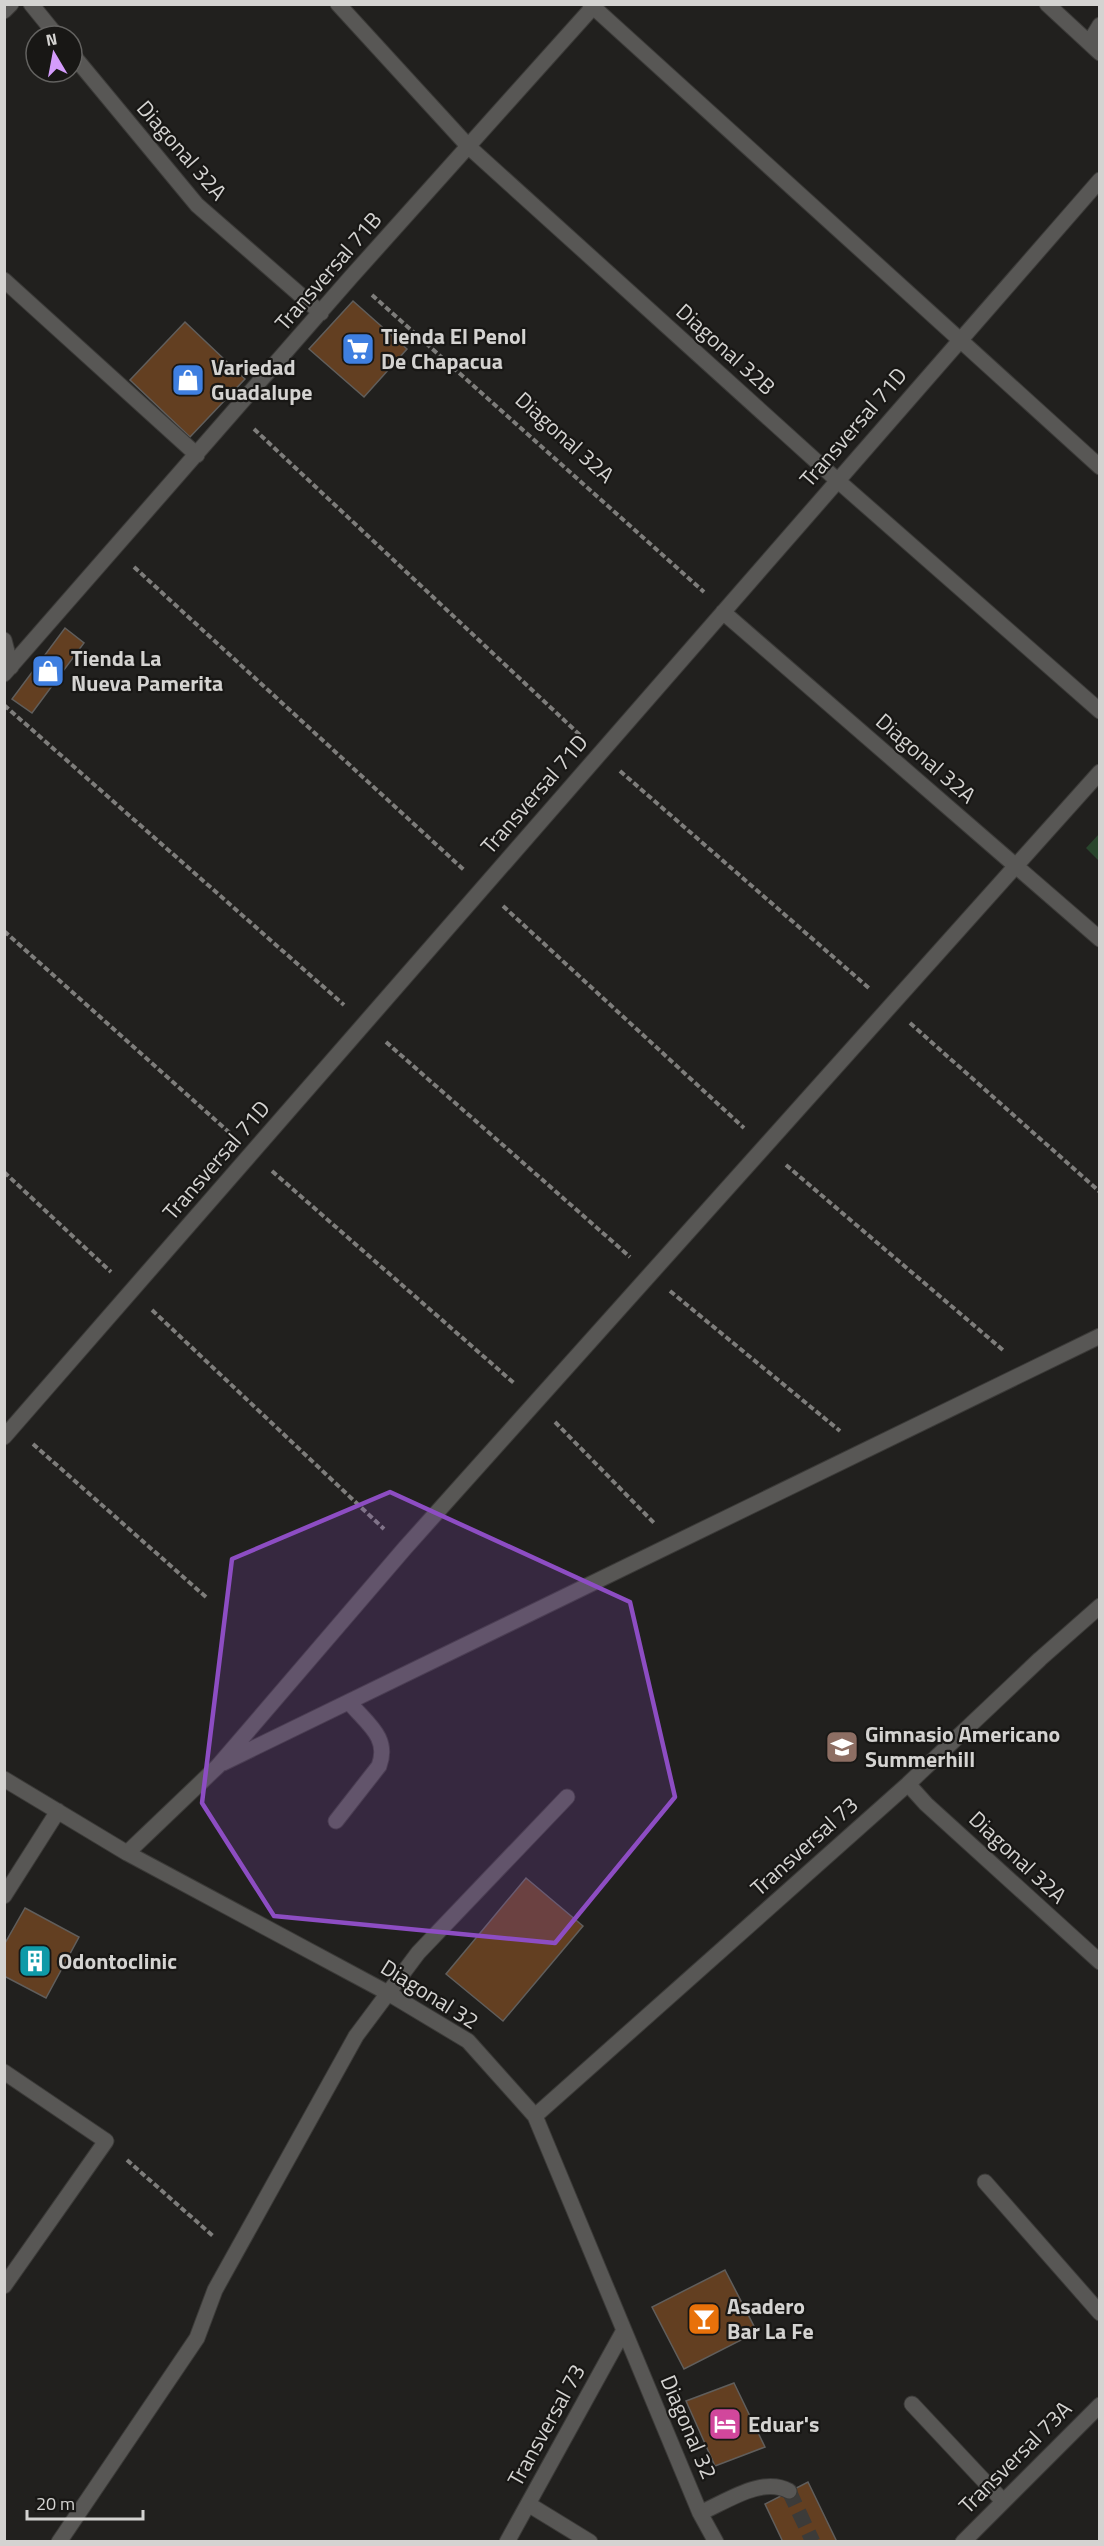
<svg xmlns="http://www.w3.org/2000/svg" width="1104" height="2546" font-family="'Titillium Web',sans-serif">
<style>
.green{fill:#28452c}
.building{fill:#633f21;stroke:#605e5c;stroke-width:1.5}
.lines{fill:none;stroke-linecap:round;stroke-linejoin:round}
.minor-tunnel{stroke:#3c3b39;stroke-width:15;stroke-dasharray:15 8;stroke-linecap:butt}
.minor-casing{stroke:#3b3a38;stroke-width:17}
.path{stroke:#7e7d7b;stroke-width:4;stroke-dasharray:6 3;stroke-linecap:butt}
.minor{stroke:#585755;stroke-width:15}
.marked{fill:#8d4dc3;fill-opacity:0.2;stroke:#8d4dc3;stroke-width:4.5;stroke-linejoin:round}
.labels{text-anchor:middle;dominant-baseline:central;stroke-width:4.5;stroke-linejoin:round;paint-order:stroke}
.street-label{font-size:22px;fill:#d4d3d1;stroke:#181715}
.poi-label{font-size:22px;font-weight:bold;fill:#d4d3d1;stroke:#181715;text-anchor:start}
</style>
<rect width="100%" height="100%" fill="#21201e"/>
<path class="green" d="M1099 834V861L1086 848Z"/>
<path class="building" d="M353 301 407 349 364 397 309 349Z
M185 322 245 379 190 437 130 380Z
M65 628 84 643 32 713 12 699Z
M526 1878 583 1926 503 2021 446 1974Z
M25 1908 79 1937 46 1998 4 1976V1945Z
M725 2270 757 2332 684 2369 652 2307Z
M734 2383 765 2447 715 2466 686 2401Z
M808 2482 837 2542H783L765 2504Z"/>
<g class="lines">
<path class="minor-tunnel" d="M789 2491 813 2542"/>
<g class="minor-casing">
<path id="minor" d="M31 4 57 36
M338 4 469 147 837 480 1100 711
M590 4 1100 467
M1047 4 1100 53
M4 11 11 4
M1089 43 1100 25
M72 54 197 205 321 313
M4 280 197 455
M723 612 1100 939
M4 640 11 667
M4 674 351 277 593 7
M4 1437 1100 180
M223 1763 1100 1336
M4 1779 127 1853 388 1993 468 2041 535 2116 700 2513 716 2542
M908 1784 926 1804 1100 1962
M336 1821 379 1766C390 1737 366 1723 349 1702
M127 1853 218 1766 405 1548 1100 772
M4 1896 58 1811
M4 2072 106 2141 4 2286
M535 2116 908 1784 1040 1659 1100 1606
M985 2182 1100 2313
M912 2404 1002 2500
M528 2504 590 2542
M700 2513C726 2502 762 2476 789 2491
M59 2542 197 2338 215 2290 356 2036 418 1953 567 1797
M507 2542 624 2330
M963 2542 1100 2405"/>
</g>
<path class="path" d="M372 295 704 592
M254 429 581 736
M134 567 464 870
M4 705 344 1005
M620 771 870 989
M503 906 744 1128
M4 931 231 1134
M910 1023 1100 1192
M386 1042 630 1257
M786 1165 1004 1351
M272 1171 515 1384
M4 1172 111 1272
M670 1291 840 1431
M152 1310 384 1529
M555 1422 655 1524
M33 1444 207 1598
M127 2160 213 2236"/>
<use href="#minor" class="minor"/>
</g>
<path class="marked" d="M390 1492 630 1602 675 1797 555 1943 274 1916 202 1803 232 1559Z"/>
<defs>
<g id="supermarket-square" transform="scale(1.725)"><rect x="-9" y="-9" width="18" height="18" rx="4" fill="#3f7fe0" stroke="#181715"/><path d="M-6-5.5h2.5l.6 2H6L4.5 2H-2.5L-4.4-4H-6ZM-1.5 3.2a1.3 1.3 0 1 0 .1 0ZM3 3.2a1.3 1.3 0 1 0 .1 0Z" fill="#fff"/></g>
<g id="shop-square" transform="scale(1.725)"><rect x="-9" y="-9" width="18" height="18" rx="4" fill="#3f7fe0" stroke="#181715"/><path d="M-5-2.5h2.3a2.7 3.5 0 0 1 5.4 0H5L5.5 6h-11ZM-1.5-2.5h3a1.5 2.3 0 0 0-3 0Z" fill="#fff"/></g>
<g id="school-square" transform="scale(1.725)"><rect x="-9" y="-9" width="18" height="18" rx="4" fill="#8d6e63" stroke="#181715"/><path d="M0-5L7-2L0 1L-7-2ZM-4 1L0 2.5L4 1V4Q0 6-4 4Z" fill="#fff"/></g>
<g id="building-square" transform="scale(1.725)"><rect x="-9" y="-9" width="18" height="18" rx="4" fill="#0f9aa8" stroke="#181715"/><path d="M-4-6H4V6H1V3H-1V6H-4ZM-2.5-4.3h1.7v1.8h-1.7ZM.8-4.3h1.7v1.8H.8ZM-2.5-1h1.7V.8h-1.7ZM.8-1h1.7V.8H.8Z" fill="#fff"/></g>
<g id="bar-square" transform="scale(1.725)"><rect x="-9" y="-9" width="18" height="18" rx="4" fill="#e8710a" stroke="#181715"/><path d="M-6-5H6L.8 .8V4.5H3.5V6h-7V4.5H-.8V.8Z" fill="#fff"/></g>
<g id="hotel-square" transform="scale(1.725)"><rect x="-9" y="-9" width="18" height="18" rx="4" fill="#d1479c" stroke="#181715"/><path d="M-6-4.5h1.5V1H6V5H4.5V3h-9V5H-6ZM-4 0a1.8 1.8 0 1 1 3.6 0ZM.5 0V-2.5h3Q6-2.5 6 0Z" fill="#fff"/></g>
</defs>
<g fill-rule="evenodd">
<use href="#supermarket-square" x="358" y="349"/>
<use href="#shop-square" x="188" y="380"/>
<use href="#shop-square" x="48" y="671"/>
<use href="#school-square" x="842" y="1747"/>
<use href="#building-square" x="35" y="1961"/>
<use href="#bar-square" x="704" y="2319"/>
<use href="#hotel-square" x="725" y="2424"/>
</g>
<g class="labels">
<g class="street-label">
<text transform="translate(182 150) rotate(49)">Diagonal 32A</text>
<text transform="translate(328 271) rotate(-49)">Transversal 71B</text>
<text transform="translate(726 349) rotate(42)">Diagonal 32B</text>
<text transform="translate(853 427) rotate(-49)">Transversal 71D</text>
<text transform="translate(565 437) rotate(42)">Diagonal 32A</text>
<text transform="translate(926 758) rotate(41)">Diagonal 32A</text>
<text transform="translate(534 794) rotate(-49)">Transversal 71D</text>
<text transform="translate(216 1160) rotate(-49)">Transversal 71D</text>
<text transform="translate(804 1846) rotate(-42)">Transversal 73</text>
<text transform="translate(1018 1857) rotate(43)">Diagonal 32A</text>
<text transform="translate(430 1994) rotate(32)">Diagonal 32</text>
<text transform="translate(546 2425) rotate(-61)">Transversal 73</text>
<text transform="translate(689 2427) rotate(67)">Diagonal 32</text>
<text transform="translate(1015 2457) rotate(-45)">Transversal 73A</text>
</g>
<g class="poi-label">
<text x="381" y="336">Tienda El Penol<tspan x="381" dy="25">De Chapacua</tspan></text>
<text x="211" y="367">Variedad<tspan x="211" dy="25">Guadalupe</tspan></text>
<text x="71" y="658">Tienda La<tspan x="71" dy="25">Nueva Pamerita</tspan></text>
<text x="865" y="1734">Gimnasio Americano<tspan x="865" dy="25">Summerhill</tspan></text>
<text x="58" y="1961">Odontoclinic</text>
<text x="727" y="2306">Asadero<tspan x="727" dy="25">Bar La Fe</tspan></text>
<text x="748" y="2424">Eduar's</text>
</g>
</g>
<rect width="1104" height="2546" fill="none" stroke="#d4d3d1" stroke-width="12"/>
<g transform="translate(54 54) rotate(350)"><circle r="28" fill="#181715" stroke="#636260" stroke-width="1.5"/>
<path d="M0-4.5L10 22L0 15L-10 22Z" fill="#d49cfc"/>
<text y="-9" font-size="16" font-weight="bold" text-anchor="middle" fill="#d4d3d1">N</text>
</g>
<path d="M27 2510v9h116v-9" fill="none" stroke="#d4d3d1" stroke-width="3"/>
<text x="36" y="2510" font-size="18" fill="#d4d3d1" stroke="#181715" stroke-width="4.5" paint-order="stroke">20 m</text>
</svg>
